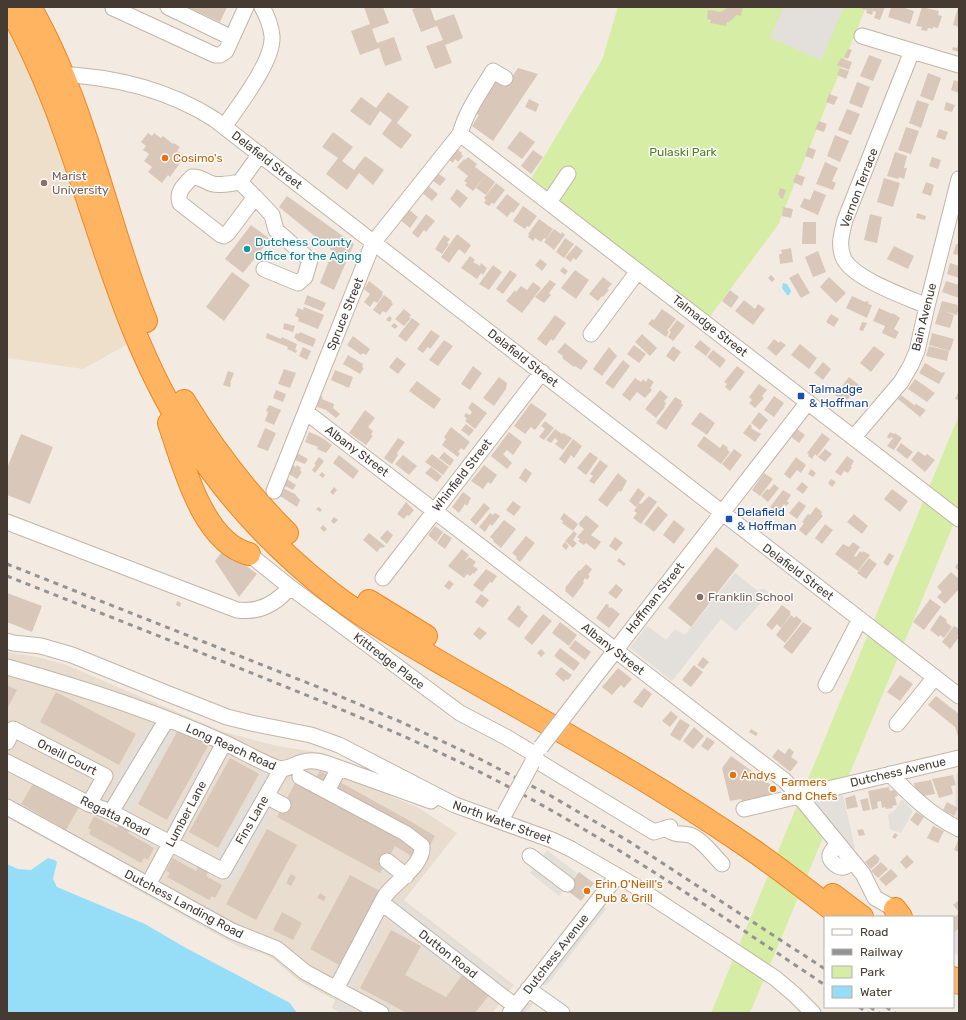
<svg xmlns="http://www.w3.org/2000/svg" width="966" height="1020" font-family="Rubik,sans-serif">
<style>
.residential{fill:#e8ddcf}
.education{fill:#eedfca}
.green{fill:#d6eda5}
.parking{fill:#e3dfdb}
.water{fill:#96def8}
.building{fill:#d9c8b9}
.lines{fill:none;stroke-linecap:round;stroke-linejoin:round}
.minor-casing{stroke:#c2b5a7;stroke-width:17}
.highway-casing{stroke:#ee8621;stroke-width:24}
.minor{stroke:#fff;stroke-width:15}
.highway{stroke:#ffb461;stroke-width:22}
.rail{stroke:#939393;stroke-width:3;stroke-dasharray:5 5;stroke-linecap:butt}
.minor-bridge-casing{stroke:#c2b5a7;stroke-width:17;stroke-linecap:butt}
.minor-bridge{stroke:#fff;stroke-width:15}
.food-dot{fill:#e8710a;stroke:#fff;stroke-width:1.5}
.education-dot{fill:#8d6e63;stroke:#fff;stroke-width:1.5}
.culture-dot{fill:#0f9aa8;stroke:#fff;stroke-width:1.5}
.transit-dot{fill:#1a4fb4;stroke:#fff;stroke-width:1.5}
.labels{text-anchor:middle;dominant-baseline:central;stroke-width:3;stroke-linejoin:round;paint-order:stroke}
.park-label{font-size:12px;fill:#507c20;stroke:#fff}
.food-label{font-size:12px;fill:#c56008;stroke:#fff;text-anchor:start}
.street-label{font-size:12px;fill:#453b32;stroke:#fff}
.education-label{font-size:12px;fill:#785e54;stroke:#fff;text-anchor:start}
.culture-label{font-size:12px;fill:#0d838f;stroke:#fff;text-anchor:start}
.transit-label{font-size:12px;fill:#164399;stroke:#fff;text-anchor:start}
</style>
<rect width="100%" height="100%" fill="#f3ebe2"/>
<path class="residential" d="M7 652 37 657 64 664 224 732 277 746 323 753 395 782 390 796 419 808 457 833 404 900 514 985 492 1013H341L332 1008 335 1000 299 981 273 959 264 954 242 948 230 942 7 817Z"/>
<path class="education" d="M7 7 137 339 83 369 7 358Z"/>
<path class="green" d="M618 7H866L778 225 708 319 529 182 602 60Z
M959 415V511L750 1013H711Z"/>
<path class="parking" d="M783 7H844L821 60 770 38Z
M735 573 758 591 762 589H765L768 592V595L736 631 721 619 672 681 630 648 647 626 666 640 675 629 685 635Z
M148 725 174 732 130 813 164 833 170 831 168 826 210 749 227 757 185 835 178 838 215 858 263 772 284 779 272 792 280 797 233 883 226 880 225 883 209 874 210 869 200 864 197 868 162 848 158 843 153 847 130 832 134 825 122 819 118 826 96 812 102 800 114 806 117 802 107 796Z
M959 773V819L955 817 956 774Z
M843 795 855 848 852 849 813 804 815 801Z
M7 796 222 918 332 978 365 917 385 923 352 987 398 1013H344L334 1008 339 999 307 985 273 956 238 946 7 817Z
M902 799 913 811 901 833 890 829 888 815 895 810Z
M547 850 577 873 559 896 530 873Z
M401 901 509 984 498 999 463 972 457 978 420 949 425 942 412 933 407 939 392 927 397 921 396 907Z
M598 907 607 908 547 985H537Z
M958 930 959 931V957L953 951V935Z
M525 1002 534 1003 525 1013H516Z"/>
<path class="water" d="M783 283 787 284 791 291 789 295H787L782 288Z
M48 858 55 860 57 862 53 879 57 887 145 924 186 948 290 1003 297 1013H7V864L18 869 31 870Z"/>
<path class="building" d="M187 7H227L220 22Z
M364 7H383L389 23 372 29 377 43 394 37 402 60 385 66 379 48 360 55 351 31 370 24Z
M419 7H430L435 21 454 14 463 38 445 45 452 63 435 69 426 46 443 40 437 26 421 32 412 9Z
M729 7H743L741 16 736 15 735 17 729 22H727L726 26 710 23 711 20 707 19 708 10 721 12Z
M862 7H885L880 20 874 18 876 12 873 11 872 15 866 13 867 10 862 9Z
M891 7H902L914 11 910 24 888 17Z
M922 7 939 11 938 15 942 16 938 28 933 27V29L928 28 927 31 921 30 922 27 916 26Z
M958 7H959V27L953 25Z
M958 45 959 46V52L952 50 953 47 957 48Z
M848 49 852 50 848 59 844 57Z
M869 55 882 60 873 81 860 76Z
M841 58 852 62 849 70 837 65Z
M518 68 538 74 493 141 472 126 479 115 472 111 493 80 505 87Z
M840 68 849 71 846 79 837 75Z
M928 73 941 78 933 101 920 96Z
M954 80 959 82V93L951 90Z
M857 82 870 87 862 108 849 103Z
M388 92 409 107 397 123 412 135 401 149 382 134 392 120 380 111 370 126 350 111 361 97 376 108Z
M829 94 838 97 834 105 826 102Z
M529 99 539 104 536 112 525 107Z
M917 100 929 104 921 128 909 123Z
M946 102 955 105 952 112 944 110Z
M847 109 860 114 851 135 838 130Z
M819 121 827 124 824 132 815 129Z
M906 127 919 131 911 154 898 150Z
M939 129 948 132 945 140 936 137Z
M520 131 535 142 522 159 507 148Z
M333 132 353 147 342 161 354 170 365 156 384 170 373 185 359 173 347 190 326 174 338 158 322 147Z
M148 133 152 136 154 133 161 138 163 136 173 144 174 143 180 147 177 151 185 156 170 177 168 175 162 183 148 172 152 167 144 161 149 154 143 150 146 146 141 142Z
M835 135 849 141 840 162 827 156Z
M808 147 816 150 813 159 805 156Z
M456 148 462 153 461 154 463 156 458 162 455 159 453 163 447 158Z
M533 150 543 157 531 174 521 166Z
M895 152 907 156 904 168H907L904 179 899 177 898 179 887 176Z
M468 157 477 164 475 167 486 175 473 191 465 185 467 183 464 181 468 176 457 167 464 159 465 160Z
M932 157 941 160 938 169 929 166Z
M825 162 838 168 832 181 836 183 833 190 816 184Z
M435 171 446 179 440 186 429 178Z
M796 174 805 177 802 186 793 182Z
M486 175 495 182 486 195 476 188Z
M884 178 900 183 893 207 877 202Z
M926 182 934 185 931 196 922 193Z
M496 183 505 190 494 204 492 203 489 206 484 203 486 200 484 198Z
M426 184 438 194 432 201 420 191Z
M780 188 786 190 783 199 779 197 780 196 778 195Z
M457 189 468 198 460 208 450 199Z
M814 190 826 195 818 215 800 207 804 198 810 200Z
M507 194 520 204 513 213 512 211 507 217 496 208Z
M287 196 354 244 334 290 320 283 333 251 279 207Z
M523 206 537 216 529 227 527 226 525 229 513 221Z
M783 207 793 209 791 218 782 216Z
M407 208 418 217 410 228 399 219Z
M917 213 926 216 925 220 916 218Z
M426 214 435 221 426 232 424 230 418 238 412 233Z
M870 214 882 217 877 243 864 240Z
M539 219 553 229 546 239 544 238 541 242 535 238 533 241 528 237 529 235 528 234Z
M803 222H816V244H802Z
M251 225 270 239 243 273 225 259Z
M554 229 561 234 562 232 565 235 554 250 544 242Z
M457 234 471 245 465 254 459 249 449 263 441 257Z
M444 235 450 239 447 243 449 244 442 254 435 249Z
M565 238 574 244 564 258 556 252Z
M959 242V255L953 254 956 244H958Z
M576 245 583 251 576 260 573 258 571 262 565 258Z
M894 246 914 256 908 269 887 259Z
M791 248 793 262 780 264 779 254H782L781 250Z
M818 251 826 272 813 277 805 257Z
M470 256 475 260 473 262 480 266 481 263 487 268 483 275 481 273 477 279 461 268Z
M540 259 547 264 542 271 535 265Z
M950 263 959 266V278L947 274Z
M493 265 502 272 489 290 479 284Z
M563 267 568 271 565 275 560 271Z
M510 270 517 275 503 294 496 289Z
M575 270 589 280 576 299 561 288Z
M232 272 250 285 224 321 206 307Z
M798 273 810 293 801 298 789 278Z
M771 275 775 279 772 282 768 278Z
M603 277 612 284 607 289 609 290 603 297 602 296 598 301 589 294Z
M829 277 846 293 836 303 820 287Z
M550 280 556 284 549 293 551 295 544 303 535 297Z
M369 281 383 292 382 294 383 295 377 303 374 301 370 307 364 302 370 294 364 289Z
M946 281 959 285V298L942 292Z
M533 282 541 288 522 313 506 301 515 290 516 292 521 286 527 290Z
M730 290 739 297 731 308 722 301Z
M307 295 326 303 322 311 304 304Z
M384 295 392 301 391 302 393 304 386 313 383 311 380 315 373 310Z
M852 296 865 302 866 301 869 302 868 304 872 305 867 318 846 308Z
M744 300 755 309 758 304 765 309 753 325 735 311Z
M942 301 958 305 957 307H959L957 315 944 311 954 315 950 328 935 324Z
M304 307 324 315 318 329 298 321 299 318 295 316 298 308 303 310Z
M879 308 892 314 893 313 900 318 894 329 899 332 895 339 882 333 885 326 873 321Z
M404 309 411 315 409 317 411 318 404 326 395 319Z
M662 309 676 319 667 331 669 332 666 337 648 324 652 319 654 320Z
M831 314 839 319 834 327 826 322Z
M555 315 566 323 553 341 551 339 546 346 537 339Z
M389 316 392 318 390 322 386 320Z
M412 318 420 324 406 342 398 336Z
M677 320 685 326 673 341 668 337 671 332 669 331Z
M862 322 867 323 863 331 859 330Z
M284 323 295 326 293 332 283 329Z
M394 323 398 326 395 329 391 326Z
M431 330 440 336 430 349 428 347 423 353 417 349Z
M300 332 316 339 313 347 296 340 297 339 294 338 296 333 299 334Z
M267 333 281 339 282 337 297 344 295 350H297L296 353 287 349 288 347 266 338Z
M932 333 954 339 950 351 929 345Z
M642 334 657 348 650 356 635 342Z
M353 336 370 349 366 355 363 353 361 355 347 345Z
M774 339 779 343 780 341 786 345 776 356 767 348Z
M444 340 453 346 438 366 429 360Z
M700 340 711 349 706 356 694 347Z
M565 343 588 361 581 370 575 366 574 367 562 358 563 356 557 352Z
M800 344 817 358 809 369 791 355Z
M634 345 646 354 639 363 627 354Z
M673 346 681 352 674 362 666 356Z
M874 346 885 354 871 372 860 363Z
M929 346 949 351 947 361 926 356Z
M303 347 311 351 307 360 299 356Z
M609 347 617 356 602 376 593 369Z
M713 350 726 360 720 368 707 357Z
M348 355 363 364 362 367 364 368 360 374 343 364Z
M397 357 406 364 398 374 389 367Z
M623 360 630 366 613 389 605 383Z
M823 362 831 369 823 380 814 373Z
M925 363 942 373 943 372 945 373 939 384 919 373Z
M473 366 482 373 470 390 461 384Z
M737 366 745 372 730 391 725 387 727 384 724 382Z
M284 369 296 373 290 388 278 384Z
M335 370 353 377 349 388 331 380Z
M228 371 234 373 230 383H231L230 387 223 385Z
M499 377 507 383 506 389 494 406 483 398Z
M849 377 859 385 845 403 835 395Z
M635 378 641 382 643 379 646 382 648 378 654 382 650 388 652 390 645 398 637 392 630 401 622 395Z
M915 379 935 393 927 402 908 389Z
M417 381 441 399 434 409 409 391Z
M759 384 767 390 762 396 764 398 755 408 749 403 752 400 749 397Z
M276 390 286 394 283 402 273 398Z
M660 390 668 397 664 401 666 403 664 407H665L656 418 645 409Z
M959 391V400L955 399Z
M901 395 914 405 916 404 926 410 920 417 898 399Z
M320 396 323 397 322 399 334 404 333 408 340 414 336 418 326 410 317 407Z
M774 396 784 403 774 417 764 410Z
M675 397 682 401 681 403 683 405 666 430 656 423Z
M472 402 487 413 475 429 465 421 467 419 464 416 466 413 470 415 472 412 468 408Z
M531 403 547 414 535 430 531 427 525 434 514 426Z
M269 405 281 410 274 425 265 421 268 412 266 411Z
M365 410 375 418 368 427 373 431 371 435 373 436 366 445 349 433Z
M700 412 715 423 707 435 691 424Z
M759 412 768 420 760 430 751 423Z
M545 421 554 428 544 440 539 437 545 429 541 426Z
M466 424 474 430 469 436 461 430Z
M750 424 752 426 751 428 761 434 755 442 743 433Z
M451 427 470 442 464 450 461 448 458 452 460 453 458 457 442 445 446 439 444 437Z
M265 428 276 433 268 451 257 447Z
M555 429 562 434 563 433 572 438 563 450 555 444 558 441 555 438 551 443 546 440Z
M797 429 805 435 799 443 791 437Z
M309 432 321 437 332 445 326 453 317 449 318 447 305 442Z
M509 432 522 442 513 455 507 450 503 454 512 463 507 469 491 456Z
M890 432 894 434 895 433 902 438 894 450 887 446 893 438 891 437 890 439 887 437Z
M822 433 830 439 817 456 815 454 812 459 808 456 809 454 807 453Z
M21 434 53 447 30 504 7 495V468Z
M704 436 720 448 723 444 728 448 727 449 730 452 721 464 697 446Z
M398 438 405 442 397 453 398 455 392 464 384 458Z
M573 439 582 446 574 458 571 455 565 464 559 459Z
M901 443 913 452 907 459 896 450Z
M734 449 742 455 730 471 722 464Z
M825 449 832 454 825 462 818 457Z
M918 451 925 456 927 454 935 460 925 472 911 460Z
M295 452 308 459 305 464 292 459Z
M444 452 454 460 450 466 439 458Z
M590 452 598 458 586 475 577 468Z
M432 454 449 467 443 475 425 462Z
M339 455 359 471 353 479 333 463Z
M403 455 417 466 409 475 395 464Z
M847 456 854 461 851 466 852 467 848 473 844 471 841 476 835 472Z
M319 457 324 461 315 473 312 470 316 465 314 464Z
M796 457 806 465 801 473 797 470 790 479 784 474Z
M600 460 608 466 594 484 589 481 593 476 590 474Z
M293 465 296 467 297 465 301 468 300 470 302 472 297 479 287 473Z
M484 465 497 475 491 484 488 482 483 489 471 481Z
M431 467 442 476 437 482 425 473Z
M525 468 532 473 526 483 519 478Z
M811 469 816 473 813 477 808 474Z
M322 472 325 475 323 478 319 475Z
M618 473 627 481 621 492 619 491 607 507 598 500Z
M764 473 773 479 760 496 752 490Z
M284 477 296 485 293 490 283 485Z
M831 479 836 482 832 487 828 483Z
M802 482 808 487 803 494 796 489Z
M774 484 779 488 768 502 761 496 767 489 769 490Z
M334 487 337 490 333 495 330 492Z
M283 488 295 494 300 500 297 507 280 496Z
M638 488 645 494 636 507 629 501Z
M892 489 908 501 900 512 884 499Z
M783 490 791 495 787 501 789 503 786 506 784 504 778 513 770 507Z
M463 492 471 498 467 506 465 504 459 513 452 507Z
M649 496 657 502 641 524 633 518 637 513 634 511 639 503 641 504Z
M513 501 521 507 514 516 506 510Z
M799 501 806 506 797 519 789 513Z
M406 502 414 510 409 516 407 515 404 519 397 514Z
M484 503 490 508 476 525 470 520Z
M658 506 668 515 654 532 644 524Z
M319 507 322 510 320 512 316 509Z
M816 507 822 512 821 514 823 516 806 536 799 530 804 523 802 522 808 514 810 515Z
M490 513 493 515 495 513 500 516 492 526 490 524 485 532 479 527Z
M564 513 578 524 573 531 562 523 563 521 560 519Z
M854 514 868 526 862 534 847 522Z
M586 515 599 526 591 535 601 542 595 550 586 543 584 545 578 541 580 539 577 537 584 529 579 525V523Z
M334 517 338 520 334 524 331 521Z
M504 520 516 529 501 548 493 541 494 540 490 537Z
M674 520 685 529 674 544 663 535Z
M825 524 833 530 822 544 815 538Z
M323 525 327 529 324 532 320 528Z
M435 526 443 532 436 542 428 535Z
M387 530 393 535 387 544 380 538Z
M574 531 577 534 573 540 577 543 573 548 565 541Z
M369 533 385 546 383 548 381 547 377 552 363 540Z
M444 533 452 538 445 549 437 543Z
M526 536 535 543 520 562 516 559 517 557 512 553Z
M615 537 623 543 616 551 609 546Z
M565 542 569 546 566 550 562 546Z
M853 542 860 547 854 556 856 557 860 551 862 553 863 551 870 555 858 571 835 554 843 544 849 547Z
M716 547 739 565 691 627 668 608Z
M224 549 257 574 239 597 215 561Z
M462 549 469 555 465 560H466L469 557 476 562 473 566 478 569 474 574 473 573 470 576 467 574 464 578 448 566Z
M889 553 894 556 888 566 883 563Z
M619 558 626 564 624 566 617 561Z
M869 558 877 564 866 579 857 573Z
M959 562V571L955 567Z
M586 564 592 569 588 575 590 576 587 580 585 578 583 582 584 583 573 598 565 591 566 589 565 588 579 570 580 571Z
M486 569 497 576 492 583 490 582 482 592 473 585Z
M951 572 958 578 959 576V589L945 604 937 597 942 592 937 587Z
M449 580 454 584 449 590 444 586Z
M616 584 623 590 616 599 608 593Z
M7 593 42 606 32 632 7 622Z
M481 594 489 600 483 608 475 602Z
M930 599 941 607 924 630 913 622Z
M177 601 181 603 180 607 176 605Z
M606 604 609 605 608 607 610 608 611 607 620 614 609 628 596 618Z
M518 605 521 607 520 609 528 616 519 628 507 619Z
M782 605 791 612 789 613 791 614 781 628 777 624 772 630 766 625Z
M543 614 552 621 532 645 524 638Z
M791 615 794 618 796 616 802 621 785 643 776 635Z
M940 615 947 620 946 622 952 627 944 638 940 635 939 637 930 630Z
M560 622 577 635 569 646 552 633Z
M803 622 812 628 792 654 783 647Z
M954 626 959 629V634L957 636 959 637 950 649 942 642Z
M479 627 487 633 480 640 473 634Z
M575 640 591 652 585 660 569 648Z
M560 648 580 663 574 671 554 656Z
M541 649 545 653 541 657 537 653Z
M703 657 709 662 703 669 697 665Z
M694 665 703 672 691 687 682 680Z
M561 667 572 675 568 680 566 679 564 682 555 674Z
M618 668 632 679 624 688 621 685 612 695 602 687Z
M900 675 913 684 900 701 887 692Z
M7 685 17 690 7 709Z
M644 688 652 694 642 708 633 702Z
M56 692 136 734 119 765 40 722Z
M936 696 959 714V740L955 727 928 705Z
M671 711 678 717 670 727 662 721Z
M680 719 690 725 680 741 670 735Z
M694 727 704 736 693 749 683 741Z
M751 729 758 733 756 736 749 732Z
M178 730 208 746 167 820 138 804Z
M707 737 715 742 708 751 701 746Z
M789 748 794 752 791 757 798 762 790 772 772 757 778 749 785 754Z
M731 756 775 788 770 795 743 802 741 799 730 801 722 768Z
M230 758 259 774 218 848 189 832Z
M302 770 316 778 320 771 410 821 435 836 425 855 413 857 395 846 380 873 277 817Z
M953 775 956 785 951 786 953 794 939 798 932 779Z
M931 780 935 794 923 796 915 789 914 783Z
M34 782 79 807 66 830 21 804Z
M889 787 890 791 894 790 897 793 898 796 895 797 897 805 892 806 893 808 886 809 885 807 882 808 881 801 877 802 878 808 872 810 868 791Z
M855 795 858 807 847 809 845 798Z
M868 798 870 810 863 811 860 800Z
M947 802 958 808 954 816 943 810Z
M916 812 924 817 918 826 910 820Z
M94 816 117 828 121 820 132 826 128 833 154 848 148 860 144 858 141 863 89 834 91 830 88 828Z
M933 826 944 831 938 843 927 838Z
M267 829 297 845 256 920 226 904Z
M863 829 865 835 859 836 857 830Z
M895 833 898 835 895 839 892 837Z
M959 838V852L954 850Z
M875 854 880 859 878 861 879 862 871 869 865 862Z
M907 855 914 862 906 869 900 862Z
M173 858 196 871 200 863 210 869 206 876 222 885 215 898 212 896 209 900 167 877 170 873 166 871Z
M881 862 888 869 878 878 871 871Z
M891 869 898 876 886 886 879 879Z
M579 872 594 883 581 901 565 889Z
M291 874 296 877 291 886 286 883Z
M350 875 380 891 339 965 310 949Z
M320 893 326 897 324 901 317 898Z
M959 900V912L953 905Z
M282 912 302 923 293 940 273 930Z
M959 913V928L953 934V918Z
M391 930 421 946 405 975 446 997 463 974 490 994 475 1013H407L360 988Z"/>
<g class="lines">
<g class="minor-casing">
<path id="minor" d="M113 7V8L215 55H220L226 51 246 7
M168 7 232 38
M862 36 959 65
M912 51 845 220C842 232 838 244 843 257 851 278 906 297 927 306
M55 74C111 76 167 89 214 119L959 696
M224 127C238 106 274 61 272 36 271 26 267 16 262 7
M460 134 959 519
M240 182C232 183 221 186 213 184 205 182 200 176 192 177 185 185 176 191 180 203L221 235 224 236 228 233 255 197 240 182 260 154
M255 197 272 215 276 230 310 260 305 277 298 283 264 269
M549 202 568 174
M591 334 638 271
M306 412C466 534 624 658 784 780L795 791 863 874 875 898 895 909
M854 437 901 382 911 365 917 351 927 306 959 179
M274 491 373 243 460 134C466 111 481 91 493 71L505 78
M7 522 237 610C259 613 276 604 290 587
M249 554 290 587 460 713 506 737 536 755
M383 578 542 372
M7 641 13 643 41 646 72 655 161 691 227 717 251 723 311 735 339 745 455 805 552 840 571 849 635 886 775 978 795 995 813 1013
M7 667C80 687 156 712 225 743 242 751 259 761 277 768 287 771 294 764 303 762 313 759 322 762 331 765L431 801
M826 685 860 619
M580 696 808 402
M897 724 935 677
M7 742 13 729 105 776 89 804
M534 759 654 832 670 827
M7 762 89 804 111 812 223 871 281 770
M890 774C911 796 931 815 959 829
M300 777 405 833 422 846C424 865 395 882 385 896L336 989
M327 791 339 768
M266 796 283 805
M7 807 232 931 277 949 305 972 381 1013
M744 809 959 758
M111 812 167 719
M666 828C677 838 684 831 694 837 705 843 713 855 722 864
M838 844C835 847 831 851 830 855 829 861 838 868 844 867 847 866 850 864 853 862
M530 856 567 884
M387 861 406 876
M148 885 224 743
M382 903 515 1006
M528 989 562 1013
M510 1013 617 876"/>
</g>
<g class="highway-casing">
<path id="highway" d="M9 7C86 142 102 302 187 435 225 495 274 548 330 592 368 621 409 644 450 668 502 698 555 727 607 758 657 787 706 818 754 851 784 872 813 895 842 917
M30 7C86 104 105 218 146 321
M184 401C213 449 247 493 287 533
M169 423C183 463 202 542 249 554
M369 601 426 636
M833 895 862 917
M895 909 901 917
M953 978 959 983"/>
</g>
<use href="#minor" class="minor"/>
<use href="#highway" class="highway"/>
<path class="rail" d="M7 564 323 689 401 722 478 758 551 796 630 842 825 969
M7 576C83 606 159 636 234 666 314 698 394 730 472 768 596 830 710 908 825 985
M859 1007 868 1013
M870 1007 879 1013
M886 1007 895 1013"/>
<g class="minor-bridge-casing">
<path id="minor-bridge" d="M541 747 580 696
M505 813 532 763"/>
</g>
<use href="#minor-bridge" class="minor-bridge"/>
</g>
<g class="food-dot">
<circle cx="165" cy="158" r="4"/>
<circle cx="733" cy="775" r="4"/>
<circle cx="773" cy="789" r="4"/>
<circle cx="587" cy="891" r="4"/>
</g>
<g class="education-dot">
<circle cx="44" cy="183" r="4"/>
<circle cx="700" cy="597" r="4"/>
</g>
<circle class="culture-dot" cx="247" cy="249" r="4"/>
<g class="transit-dot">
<rect x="797" y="392" width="8" height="8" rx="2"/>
<rect x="725" y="515" width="8" height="8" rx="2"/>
</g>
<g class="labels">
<g class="park-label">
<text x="683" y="152">Pulaski Park</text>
</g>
<g class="food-label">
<text x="173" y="158">Cosimo's</text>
<text x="741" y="775">Andys</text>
<text x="781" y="782">Farmers<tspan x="781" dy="14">and Chefs</tspan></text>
<text x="595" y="884">Erin O'Neill's<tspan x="595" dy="14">Pub &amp; Grill</tspan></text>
</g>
<g class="street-label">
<text transform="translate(267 160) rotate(38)">Delafield Street</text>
<text transform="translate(859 188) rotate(-69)">Vernon Terrace</text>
<text transform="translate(345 314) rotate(-68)">Spruce Street</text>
<text transform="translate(924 317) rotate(-76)">Bain Avenue</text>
<text transform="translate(710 326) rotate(38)">Talmadge Street</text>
<text transform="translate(523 358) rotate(38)">Delafield Street</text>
<text transform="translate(357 451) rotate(37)">Albany Street</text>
<text transform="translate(462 475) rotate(-52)">Whinfield Street</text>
<text transform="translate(798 572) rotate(37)">Delafield Street</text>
<text transform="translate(655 598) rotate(-52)">Hoffman Street</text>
<text transform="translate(613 649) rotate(38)">Albany Street</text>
<text transform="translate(389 661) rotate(37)">Kittredge Place</text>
<text transform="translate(231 747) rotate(24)">Long Reach Road</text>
<text transform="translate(67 757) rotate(27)">Oneill Court</text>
<text transform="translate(898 772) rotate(-13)">Dutchess Avenue</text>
<text transform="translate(186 814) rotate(-62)">Lumber Lane</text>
<text transform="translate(115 816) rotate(26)">Regatta Road</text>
<text transform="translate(252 820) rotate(-60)">Fins Lane</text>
<text transform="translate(502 822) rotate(20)">North Water Street</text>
<text transform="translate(184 904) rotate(28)">Dutchess Landing Road</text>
<text transform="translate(448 954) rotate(38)">Dutton Road</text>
<text transform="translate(556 954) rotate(-52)">Dutchess Avenue</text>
</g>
<g class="education-label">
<text x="52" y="176">Marist<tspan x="52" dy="14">University</tspan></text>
<text x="708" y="597">Franklin School</text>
</g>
<g class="culture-label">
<text x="255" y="242">Dutchess County<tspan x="255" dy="14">Office for the Aging</tspan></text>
</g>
<g class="transit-label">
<text x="809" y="389">Talmadge<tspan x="809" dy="14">&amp; Hoffman</tspan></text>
<text x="737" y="512">Delafield<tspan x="737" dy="14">&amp; Hoffman</tspan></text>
</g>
</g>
<rect width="966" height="1020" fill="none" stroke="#453b32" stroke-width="16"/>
<rect x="824" y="916" width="130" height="92" fill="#ffffff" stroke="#b5b1ad"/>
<rect x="832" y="929" width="20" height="6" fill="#ffffff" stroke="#b5b1ad"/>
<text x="860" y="936" font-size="12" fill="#453b32">Road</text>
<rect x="832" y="949" width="20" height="6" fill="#939393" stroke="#b5b1ad"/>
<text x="860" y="956" font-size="12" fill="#453b32">Railway</text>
<rect x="832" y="966" width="20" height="12" fill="#d6eda5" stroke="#b5b1ad"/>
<text x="860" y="976" font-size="12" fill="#453b32">Park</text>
<rect x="832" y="986" width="20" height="12" fill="#96def8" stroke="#b5b1ad"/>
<text x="860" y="996" font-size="12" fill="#453b32">Water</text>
</svg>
